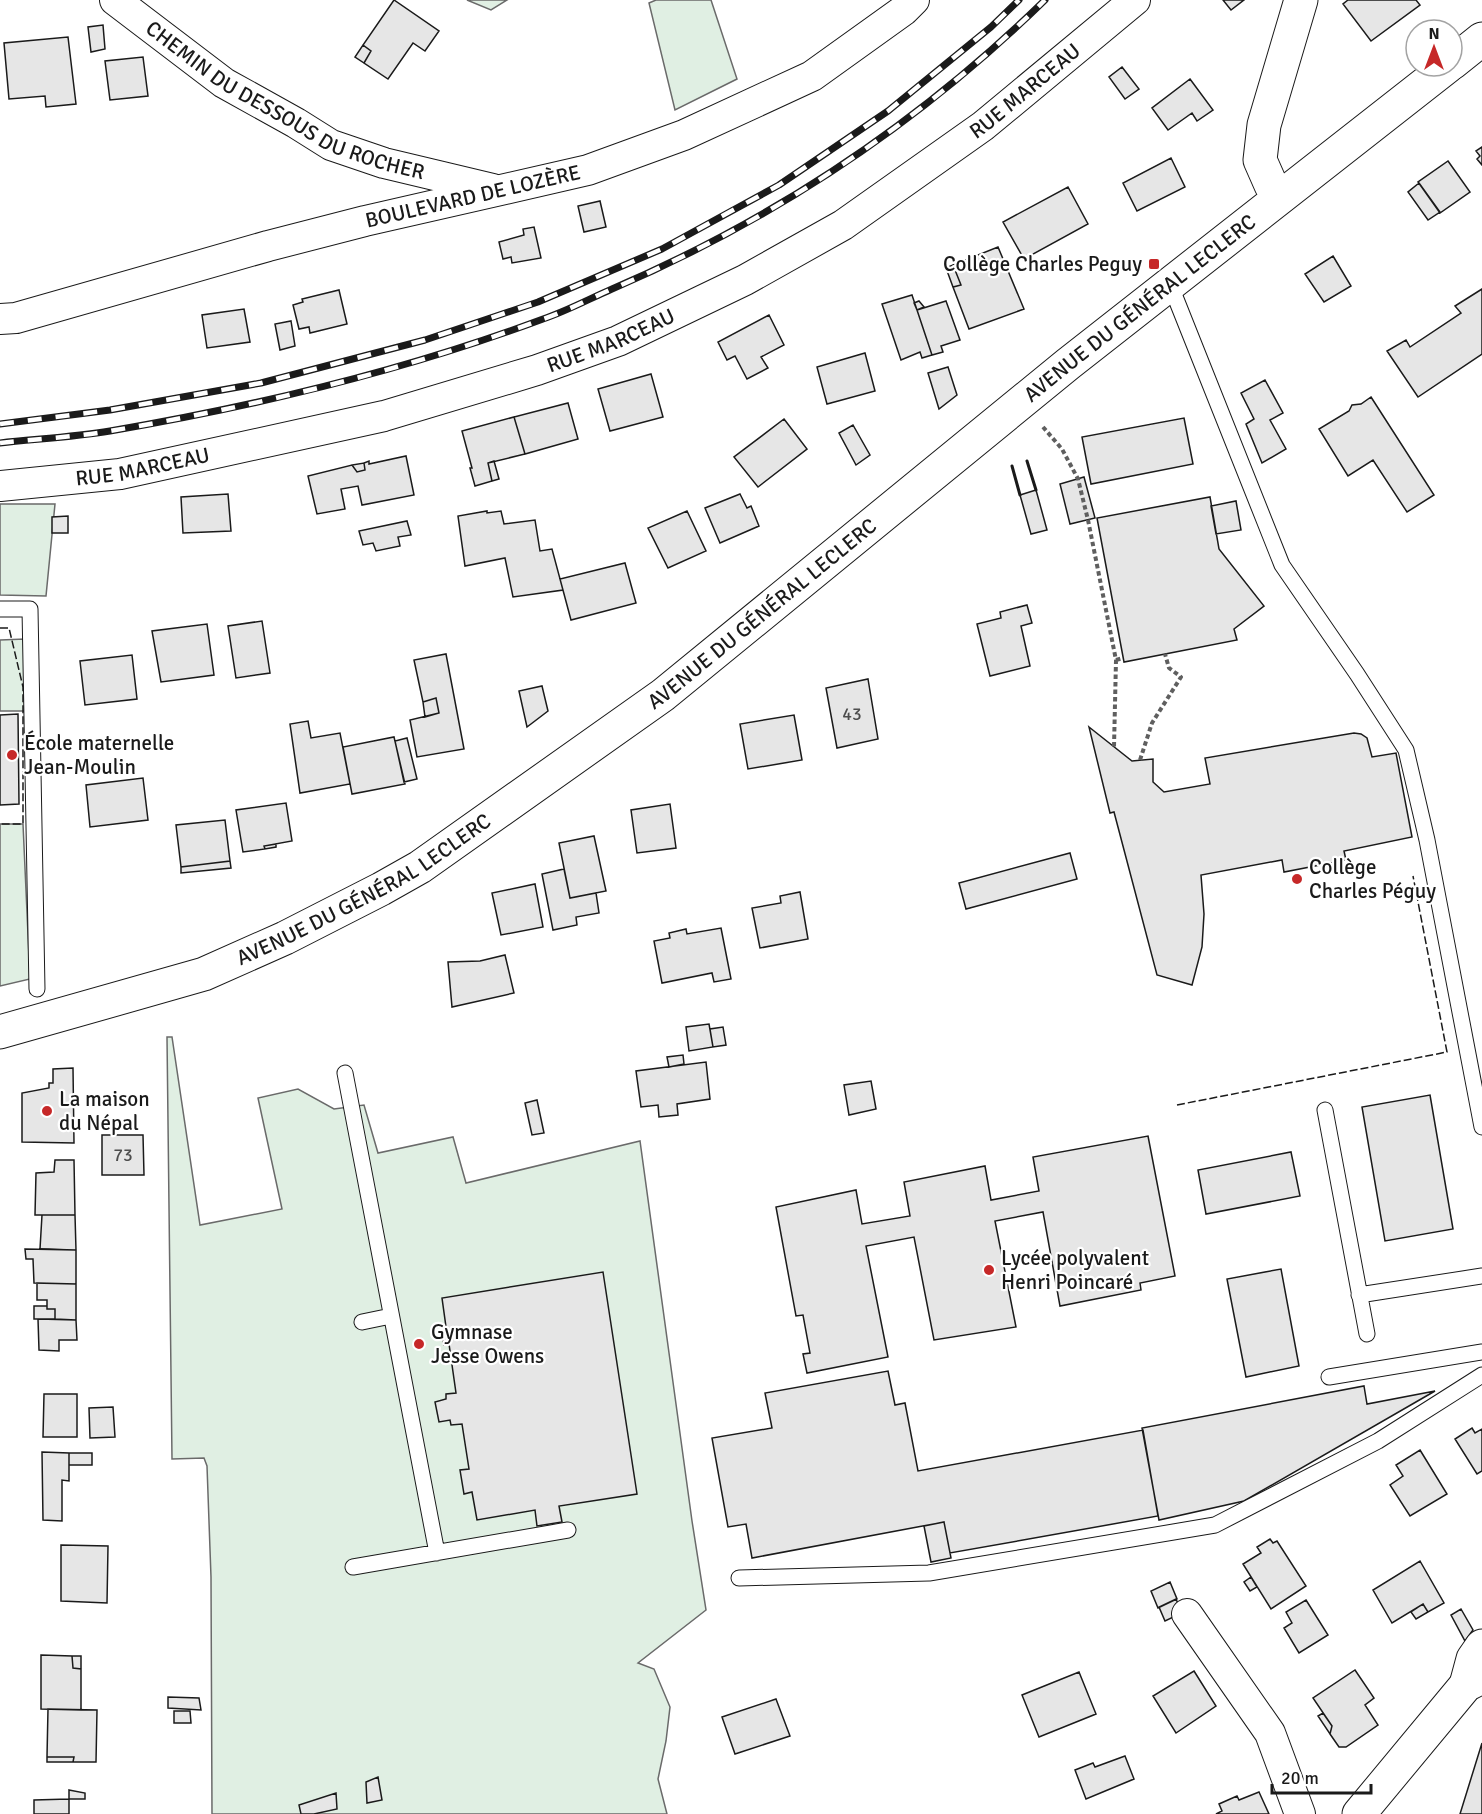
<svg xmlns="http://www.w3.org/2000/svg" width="1482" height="1814" font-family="Signika,sans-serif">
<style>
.green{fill:#e0efe3;stroke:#6a6a6a;stroke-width:1.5}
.building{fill:#e6e6e6;stroke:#1a1a1a;stroke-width:1.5}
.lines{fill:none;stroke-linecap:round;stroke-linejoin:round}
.lane-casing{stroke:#1a1a1a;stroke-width:17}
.street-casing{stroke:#1a1a1a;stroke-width:32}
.secondary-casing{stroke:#1a1a1a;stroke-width:35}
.path{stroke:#5f5f5f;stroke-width:4;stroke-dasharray:4.5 3;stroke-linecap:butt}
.lane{stroke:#fff;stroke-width:15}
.street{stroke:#fff;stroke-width:30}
.secondary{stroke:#fff;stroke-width:33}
.rail-casing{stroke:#1a1a1a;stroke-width:7}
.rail{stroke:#fff;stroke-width:4.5;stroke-dasharray:14;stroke-linecap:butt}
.fence{stroke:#1a1a1a;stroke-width:1.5;stroke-dasharray:8 3;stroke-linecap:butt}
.wall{stroke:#1a1a1a;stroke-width:3}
.poi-dot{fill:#c62828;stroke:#fff;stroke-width:2}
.labels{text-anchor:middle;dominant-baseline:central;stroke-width:4.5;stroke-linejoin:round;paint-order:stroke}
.number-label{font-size:18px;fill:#4d4d4d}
.street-label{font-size:21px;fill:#1a1a1a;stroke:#fff}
.poi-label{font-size:21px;fill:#1a1a1a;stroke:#fff;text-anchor:start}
</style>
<rect width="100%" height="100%" fill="#fff"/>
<path class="green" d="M467 0H507L491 10Z
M656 0H711L737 79 675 110 649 3Z
M0 504H55L46 596 0 595Z
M25 639 27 711H0V640Z
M0 824H23L30 979 0 986Z
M167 1037H172L200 1225 282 1209 258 1098 298 1089 334 1109 364 1105 378 1153 453 1137 466 1183 640 1141 692 1521 706 1610 638 1663 654 1669 670 1707 666 1741 658 1779 667 1814H212L211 1577 207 1466 204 1458 172 1459Z"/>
<path class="building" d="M394 0 439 31 425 51 413 43 388 79 364 63 371 51 363 45Z
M1223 0H1244L1231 10Z
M1348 0H1416L1420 5 1371 41 1343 4Z
M103 25 105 49 91 52 88 27Z
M68 37 76 104 46 107 45 96 9 99 4 43Z
M363 45 371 51 364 63 355 57Z
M143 57 148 96 110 100 105 61Z
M1122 67 1139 89 1125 99 1109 77Z
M1190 79 1213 110 1197 121 1192 113 1168 130 1152 108Z
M1482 147V165L1477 159 1480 156 1476 151Z
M1171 158 1185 187 1137 211 1123 183Z
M1448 161 1470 192 1440 213 1418 182Z
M1419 183 1440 212 1428 220 1408 192Z
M1068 187 1088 224 1024 259 1003 222Z
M600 201 606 227 584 232 578 206Z
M534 227 541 258 512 263 511 257 503 259 499 242 524 235 523 229Z
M998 247 1024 309 969 329 953 287 961 285 953 265Z
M1333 256 1351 286 1324 302 1305 274Z
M953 265 961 285 953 287 946 268Z
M1482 289V354L1418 397 1387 351 1406 340 1410 347 1461 313 1455 306Z
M339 290 347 324 310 333 309 327 299 329 293 305 303 302 302 299Z
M912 295 932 355 922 358 920 352 901 360 882 304Z
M919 301 924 307 917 310 914 303Z
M946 301 960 340 941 346 943 352 932 355 917 310Z
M244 309 250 342 207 348 202 315Z
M769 315 784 345 761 357 768 368 747 379 735 356 727 360 718 342Z
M291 321 295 346 280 350 275 324Z
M865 353 875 391 827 404 817 367Z
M948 367 957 395 939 409 928 373Z
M651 374 663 417 610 431 598 389Z
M1265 380 1283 413 1270 420 1286 449 1262 463 1246 424 1254 419 1241 393Z
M1371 397 1434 495 1407 512 1373 460 1348 476 1319 429 1349 411 1352 405 1361 404Z
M568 403 578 439 525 454 514 417Z
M514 417 525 454 488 463 492 481 475 486 470 468H472L462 431Z
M1184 418 1193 464 1091 484 1082 437Z
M784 419 807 449 758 487 734 457Z
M853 425 870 455 856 465 839 433Z
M406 456 414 495 362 505 358 486 341 489 345 509 317 514 308 476 352 465 357 472 365 470 364 463 369 461V464Z
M494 461 499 479 492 481 488 463Z
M364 463 365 470 357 472 352 465Z
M1084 477 1095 518 1070 524 1060 484Z
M1036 490 1047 530 1031 534 1020 495Z
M228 494 231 531 183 533 181 497Z
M740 494 747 508 751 506 759 526 720 543 705 508Z
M1210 497 1219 549 1264 606 1234 629 1237 640 1124 662 1097 518Z
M1236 501 1241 530 1216 534 1211 506Z
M487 511V513L501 511 504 524 535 520 540 551 552 549 563 590 513 597 505 558 465 566 458 516Z
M687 511 706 551 668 568 648 528Z
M68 516V533H52V517Z
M407 521 411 535 398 537 400 546 376 551 373 543 363 545 359 531Z
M625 563 636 603 571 620 560 579Z
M1027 605 1032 623 1021 626 1030 666 990 676 977 624 1001 618 1000 612Z
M262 621 270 673 236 678 228 626Z
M207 624 214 675 161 682 152 631Z
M446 654 464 749 417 757 410 720 439 713 436 698 423 702 414 660Z
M132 655 137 699 85 705 80 661Z
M868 679 878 739 837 748 826 688Z
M542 686 548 711 527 727 519 691Z
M436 698 439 713 425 717 423 702Z
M18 714 19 804 0 805V715Z
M794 715 802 760 748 769 740 724Z
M308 721 311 738 340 733 350 784 300 793 290 724Z
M1089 727 1132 761 1153 759V782L1164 792 1210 784 1205 758 1354 733 1361 734 1367 738 1372 757 1396 753 1412 837 1344 851 1346 860 1284 872 1282 860 1201 875 1204 914 1202 947 1192 985 1157 975 1114 812 1110 813Z
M394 737 405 784 352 794 343 747Z
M407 738 417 779 404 782 395 741Z
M143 778 148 820 90 827 86 785Z
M286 803 292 841 264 846 265 849 243 852 236 810Z
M670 804 676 848 637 853 631 810Z
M225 820 230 861 181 867 176 825Z
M594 836 606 891 570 898 559 843Z
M276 844V847L265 849 264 846Z
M1070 853 1077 879 966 909 959 883Z
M230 861 231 868 181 873V867Z
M564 869 570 898 596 893 599 913 576 917 577 925 553 930 542 874Z
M535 884 543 927 501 935 492 893Z
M800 892 808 939 760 948 752 908 781 903 780 896Z
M721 928 731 979 714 982 712 973 662 983 654 941 670 938 669 933 686 929 687 934Z
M505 955 514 993 452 1007 448 962 480 961Z
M709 1024 713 1047 689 1051 686 1027Z
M723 1027 726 1045 713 1047 710 1029Z
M683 1055 684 1064 669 1067 667 1057Z
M706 1062 710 1099 677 1104 678 1115 659 1117 658 1105 641 1107 636 1071Z
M73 1068 74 1143 22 1142V1093L49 1088V1083H53V1069Z
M871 1081 876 1109 849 1115 844 1085Z
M1430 1095 1453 1229 1385 1241 1362 1107Z
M537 1100 544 1133 532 1135 525 1103Z
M102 1135H143L144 1175H102Z
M1148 1136 1175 1276 1140 1283 1141 1290 1060 1306 1043 1212 995 1221 1016 1327 934 1340 914 1237 866 1246 888 1357 807 1373 803 1354 810 1353 803 1315 796 1316 776 1207 856 1190 862 1224 910 1216 904 1182 985 1166 991 1200 1039 1191 1033 1157Z
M1291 1152 1300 1196 1206 1214 1198 1170Z
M55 1160H74L75 1215H35L36 1173 54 1172Z
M42 1215H75L76 1250 40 1249Z
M25 1249 76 1250V1284L34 1283 33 1259H26Z
M1281 1269 1299 1366 1246 1377 1227 1279Z
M603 1272 637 1494 559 1506 562 1522 537 1526 535 1510 477 1520 472 1492 464 1494 460 1470 469 1469 462 1424 451 1425 450 1420 439 1422 435 1402 446 1399V1394L456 1393 449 1344 444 1345 441 1328 446 1327 442 1298Z
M37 1283 76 1284V1320L55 1319V1309H47V1300H37Z
M34 1306H47V1309H55V1319H34Z
M38 1319 76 1320 77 1340H59V1351L39 1350Z
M888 1371 895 1405 905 1403 918 1471 1143 1430 1158 1516 950 1553 944 1522 752 1558 746 1524 728 1527 712 1438 772 1428 765 1393Z
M1364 1386 1367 1404 1435 1391 1244 1501 1159 1520 1142 1428Z
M44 1394H77V1437H43Z
M113 1407 115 1437 90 1438 89 1408Z
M1472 1428 1475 1433 1482 1429V1471L1477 1474 1455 1439Z
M1420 1450 1447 1494 1410 1516 1390 1485 1403 1476 1396 1465Z
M42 1452 69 1453V1481L62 1480V1521L43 1520Z
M69 1453H92V1465H69Z
M944 1522 951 1558 931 1562 924 1526Z
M1270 1539 1273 1543 1277 1541 1306 1586 1271 1609 1243 1564 1261 1553 1257 1547Z
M61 1545 108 1546 107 1603 61 1601Z
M1420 1561 1444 1603 1428 1612 1423 1604 1392 1623 1373 1590Z
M1251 1577 1257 1587 1250 1591 1244 1582Z
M1170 1582 1177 1599 1158 1608 1151 1591Z
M1176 1599 1182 1613 1165 1621 1159 1607Z
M1306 1600 1328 1635 1299 1653 1284 1628 1292 1623 1286 1612Z
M1423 1604 1428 1612 1416 1619 1411 1612Z
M1461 1609 1473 1630 1465 1641 1451 1615Z
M41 1655 72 1656 73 1668 81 1669V1710L41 1709Z
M72 1656H81V1669L73 1668Z
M1355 1670 1374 1698 1365 1705 1378 1725 1346 1747H1339L1330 1734 1332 1726 1313 1698Z
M1194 1671 1216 1706 1176 1733 1153 1696Z
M1079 1672 1096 1714 1039 1737 1022 1695Z
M168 1697 199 1698 201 1710 168 1708Z
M776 1699 790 1736 735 1754 722 1717Z
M48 1709 97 1710 96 1762H73L74 1757H47Z
M174 1711H190L191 1723H174Z
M1323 1713 1332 1726 1330 1734 1318 1716Z
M1482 1743V1814H1460Z
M1125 1756 1134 1779 1086 1799 1075 1770 1093 1763 1095 1767Z
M47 1757H74L73 1762H47Z
M378 1777 382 1800 367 1803 366 1782Z
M69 1790 85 1793V1799H69Z
M1259 1792 1269 1814H1216L1222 1811 1219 1804 1237 1796 1239 1800Z
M336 1793 337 1809 314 1814H301L299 1805Z
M69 1799V1814H34V1800Z"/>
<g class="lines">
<g class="lane-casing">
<path id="lane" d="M1170 284 1282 565 1357 674 1406 750 1427 840 1482 1127
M0 609H30L37 989
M345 1073 437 1553
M1325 1110 1367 1334
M1359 1295 1482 1276
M362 1322 391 1316
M1329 1377 1482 1352
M353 1567 568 1530
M739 1578 929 1573 1215 1525 1378 1441 1482 1375"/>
</g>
<g class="street-casing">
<g id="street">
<path id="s1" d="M115 0 224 83 296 123 331 145 384 163 493 189"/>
<path id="s2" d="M0 319 16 318 268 246 365 221 588 170 684 135 812 76 904 10 914 0"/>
<path id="s3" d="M0 486 120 474 384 416 537 370 618 341 745 280 843 225 983 126 1135 0"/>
<path d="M1187 1614 1270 1733 1300 1814"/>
</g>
</g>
<g class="secondary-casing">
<g id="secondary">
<path d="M1452 63 1482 39"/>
<path d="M1280 197 1271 185 1260 160 1264 125 1301 0"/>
<path id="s4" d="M0 1032 204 974 285 938 381 889 420 867 663 695 1068 364 1448 66"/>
<path d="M1466 1685 1473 1659 1482 1646"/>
<path d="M1359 1814 1466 1685 1482 1677"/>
</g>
</g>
<path class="path" d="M1043 427 1062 449 1078 479 1088 520 1116 660 1114 747
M1116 660 1123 658
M1140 760 1152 723 1181 677 1169 668 1165 654"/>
<use href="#lane" class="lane"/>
<use href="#street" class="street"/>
<use href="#secondary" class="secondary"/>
<g class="rail-casing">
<path id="rail" d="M0 424 110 410 261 383 425 340 538 302 662 249 779 185 888 111 991 27 1019 0
M0 443C36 439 74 437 110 431 257 406 403 371 543 319 567 311 589 299 612 289 775 219 918 124 1045 0"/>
</g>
<use href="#rail" class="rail"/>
<path class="fence" d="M0 628H9L23 687V824H0
M1177 1105 1447 1052 1413 876"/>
<path class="wall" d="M1027 461 1036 490
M1012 466 1020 495"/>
</g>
<g class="poi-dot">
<rect x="1148" y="258" width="12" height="12" rx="3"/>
<circle cx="12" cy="755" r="6"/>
<circle cx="1297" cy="879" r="6"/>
<circle cx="47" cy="1111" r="6"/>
<circle cx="989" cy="1270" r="6"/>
<circle cx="419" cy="1344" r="6"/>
</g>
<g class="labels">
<g class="number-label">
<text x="852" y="714">43</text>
<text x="123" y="1155">73</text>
</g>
<g class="street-label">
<text stroke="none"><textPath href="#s3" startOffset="1116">RUE MARCEAU</textPath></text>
<text stroke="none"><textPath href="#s1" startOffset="200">CHEMIN DU DESSOUS DU ROCHER</textPath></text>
<text stroke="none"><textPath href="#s2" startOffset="489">BOULEVARD DE LOZÈRE</textPath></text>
<text stroke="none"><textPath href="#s4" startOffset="1365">AVENUE DU GÉNÉRAL LECLERC</textPath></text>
<text stroke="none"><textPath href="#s3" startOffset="630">RUE MARCEAU</textPath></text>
<text stroke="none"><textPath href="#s3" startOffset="144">RUE MARCEAU</textPath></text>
<text stroke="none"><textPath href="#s4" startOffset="879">AVENUE DU GÉNÉRAL LECLERC</textPath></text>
<text stroke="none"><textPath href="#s4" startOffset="393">AVENUE DU GÉNÉRAL LECLERC</textPath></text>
</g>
<g class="poi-label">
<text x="1142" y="264" text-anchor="end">Collège Charles Peguy</text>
<text x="24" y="743">École maternelle<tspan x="24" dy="24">Jean-Moulin</tspan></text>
<text x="1309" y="867">Collège<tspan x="1309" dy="24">Charles Péguy</tspan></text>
<text x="59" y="1099">La maison<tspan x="59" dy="24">du Népal</tspan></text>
<text x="1001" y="1258">Lycée polyvalent<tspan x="1001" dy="24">Henri Poincaré</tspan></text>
<text x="431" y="1332">Gymnase<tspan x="431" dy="24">Jesse Owens</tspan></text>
</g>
</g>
<g transform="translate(1434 48)"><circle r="28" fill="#ffffff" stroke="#a3a3a3" stroke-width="1.5"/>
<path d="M0-4.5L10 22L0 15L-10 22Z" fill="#c62828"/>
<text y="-9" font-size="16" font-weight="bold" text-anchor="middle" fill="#1a1a1a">N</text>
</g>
<path d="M1272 1784v9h99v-9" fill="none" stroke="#1a1a1a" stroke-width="3"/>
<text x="1281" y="1784" font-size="18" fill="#1a1a1a" stroke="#ffffff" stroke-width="4.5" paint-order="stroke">20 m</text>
</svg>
